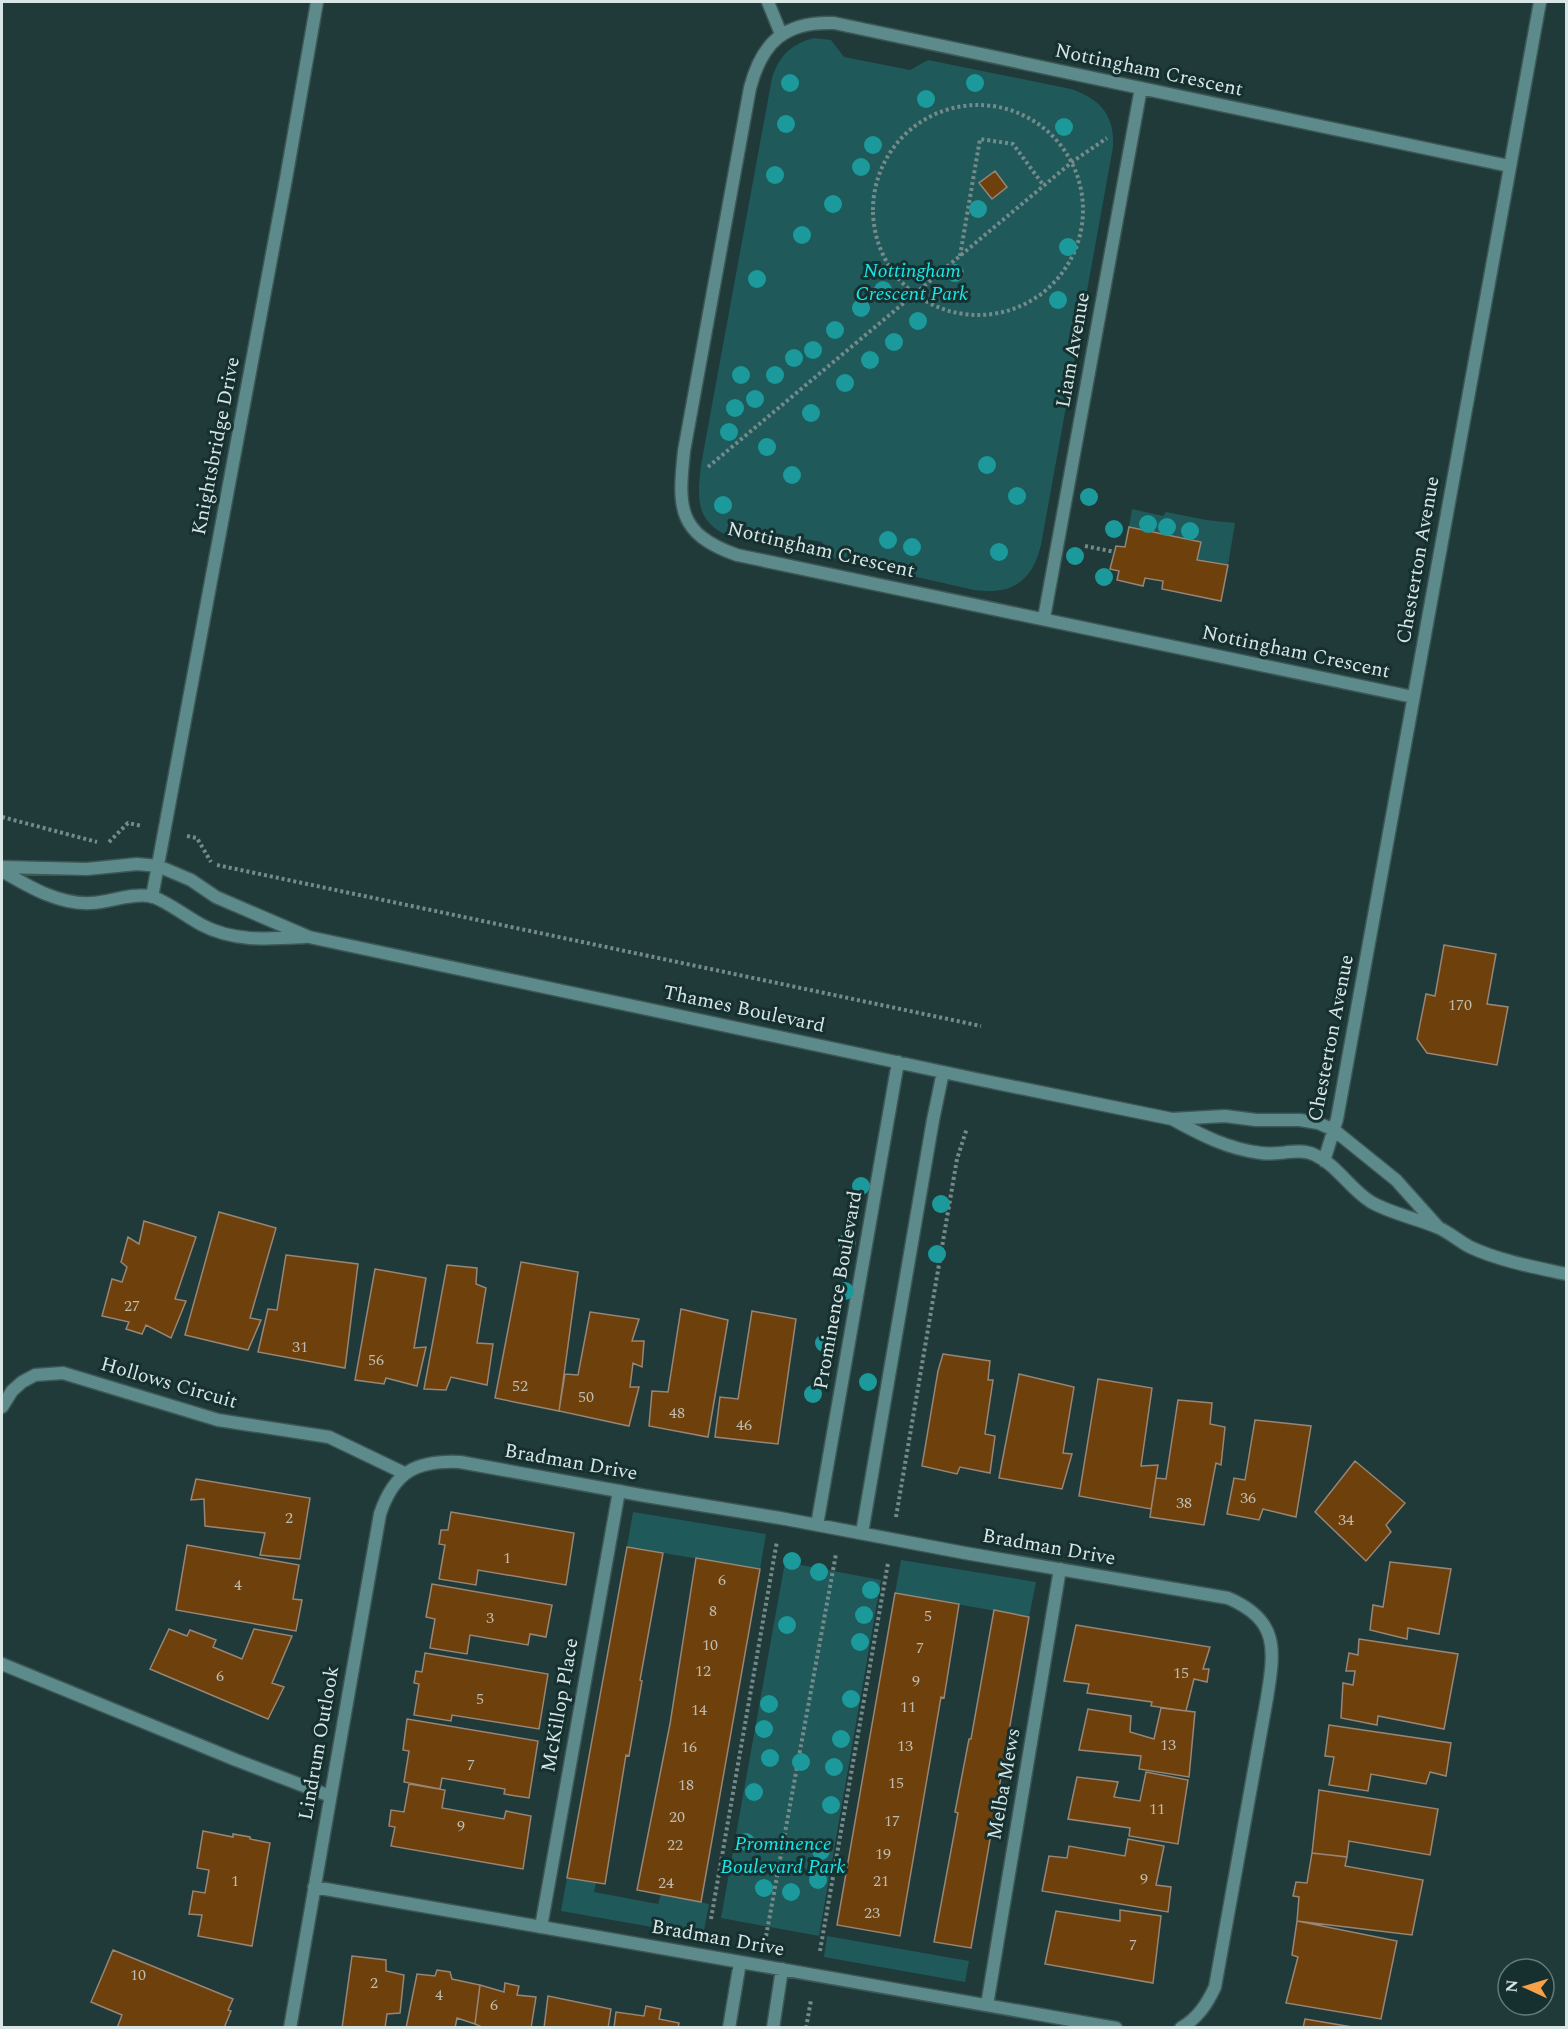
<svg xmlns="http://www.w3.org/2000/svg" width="1568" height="2029" font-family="Spectral,serif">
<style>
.green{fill:#1f595a}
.building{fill:#6e400c;stroke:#978576;stroke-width:1.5}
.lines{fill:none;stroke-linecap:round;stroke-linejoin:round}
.lane-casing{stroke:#3d5656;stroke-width:15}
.street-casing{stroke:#3d5656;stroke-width:15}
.path{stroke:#758a8a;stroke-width:4;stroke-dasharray:3 3;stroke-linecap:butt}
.lane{stroke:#5d8b8b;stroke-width:12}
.street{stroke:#5d8b8b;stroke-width:12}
.tree{fill:#1c999a}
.labels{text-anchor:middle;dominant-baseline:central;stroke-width:6;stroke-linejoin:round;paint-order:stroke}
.number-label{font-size:16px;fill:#bebcb0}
.street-label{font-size:20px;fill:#d8e6e6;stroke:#163030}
.park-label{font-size:20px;font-style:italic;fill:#19e7e9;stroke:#163030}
</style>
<rect width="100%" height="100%" fill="#203a3a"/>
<path class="green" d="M814 38 831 40 844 57 910 70 928 60 1071 89C1100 99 1115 115 1113 147L1041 545C1032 582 1012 595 974 590L833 558 822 542 757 530 740 540C697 527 696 504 701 465L772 78C779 56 791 44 814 38Z
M1132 509 1163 516 1166 512 1206 520 1235 523 1228 565 1197 560 1201 542 1129 527Z
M633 1512 766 1534 760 1569 627 1547Z
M901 1560 1036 1582 1029 1617 895 1593Z
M785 1562 881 1580 819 1936 721 1918Z
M567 1878 596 1883 594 1892 658 1904 661 1894 709 1904 703 1936 561 1911Z
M827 1936 969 1961 965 1982 824 1957Z"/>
<path class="building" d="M995 171 1007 187 992 199 979 183Z
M1129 527 1201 542 1197 560 1228 565 1221 601 1162 589 1163 581 1145 578 1143 586 1117 580 1119 571 1110 569 1116 546 1125 547Z
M1444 945 1496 954 1487 1004 1508 1007 1497 1065 1427 1053 1417 1039 1426 994 1435 996Z
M219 1212 276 1228 250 1318 261 1320 248 1350 185 1335Z
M144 1221 196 1237 175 1299 186 1301 171 1338 146 1325 142 1334 126 1329 129 1322 102 1316 112 1279 122 1282 127 1267 121 1262 128 1237 139 1244Z
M286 1255 358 1264 345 1368 258 1352 268 1309 277 1310Z
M521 1262 578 1272 559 1411 495 1398Z
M447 1265 477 1268 476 1284 486 1288 477 1343 493 1344 487 1385 451 1377 446 1390 424 1389Z
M375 1269 426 1278 414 1348 426 1347 417 1386 386 1378 384 1384 355 1380Z
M681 1309 728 1320 708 1437 649 1426 652 1391 668 1392Z
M752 1311 796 1319 778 1444 715 1437 720 1397 738 1399Z
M590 1312 639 1319 632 1341H644L642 1367 633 1363 630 1387H639L629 1426 559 1411 565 1374 578 1375Z
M943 1354 990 1361 988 1380H993L985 1434 995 1436 990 1473 960 1467 957 1474 922 1466 938 1371Z
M1019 1374 1074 1387 1063 1453 1072 1454 1062 1489 999 1478Z
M1098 1379 1152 1388 1141 1466 1158 1465 1151 1509 1079 1496Z
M1178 1400 1212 1403 1210 1424 1225 1427 1221 1465 1216 1463 1204 1525 1150 1517 1156 1478 1166 1479Z
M1255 1420 1311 1426 1296 1517 1263 1509 1259 1520 1227 1514 1234 1478 1245 1480Z
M1355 1461 1405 1503 1386 1525 1391 1532 1366 1561 1315 1512Z
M196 1479 310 1498 300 1559 260 1555 265 1533 205 1526 204 1499 191 1500Z
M451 1512 574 1533 566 1585 478 1570 476 1585 439 1579 445 1545 439 1544 441 1530H448Z
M187 1545 299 1565 293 1599 302 1600 296 1631 176 1610Z
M627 1547 663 1553 640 1680 642 1681 629 1756 626 1755 605 1884 567 1878Z
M696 1558 760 1569 701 1902 637 1890 670 1724Z
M1390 1562 1451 1569 1439 1634 1408 1628 1407 1639 1370 1630 1373 1605 1383 1607Z
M432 1584 552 1605 546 1637 530 1634 528 1645 470 1635 467 1654 430 1648 435 1619 426 1617Z
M895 1593 959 1604 944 1698 941 1697 900 1936 837 1925Z
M994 1610 1029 1617 971 1948 934 1942 958 1813 955 1812 969 1739H971Z
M1076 1625 1210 1647 1203 1669H1209L1207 1682 1194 1679 1186 1711 1151 1706 1152 1702 1087 1693 1089 1684 1064 1681Z
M169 1629 187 1636 190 1630 216 1640 213 1647 242 1659 254 1629 292 1636 272 1683 284 1687 268 1719 150 1669Z
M1359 1639 1458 1654 1444 1729 1378 1716 1377 1725 1341 1718 1343 1683 1353 1685 1355 1671H1346L1349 1653 1358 1655Z
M425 1653 548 1674 539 1729 452 1715 451 1721 414 1715 419 1684 414 1683 416 1671 422 1672Z
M1161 1708 1195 1712 1189 1777 1139 1769 1141 1756 1079 1750 1088 1709 1131 1716 1130 1732 1154 1739Z
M407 1719 538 1741 529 1798 504 1794 505 1789 442 1778 440 1789 404 1782 409 1751 403 1750Z
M1329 1725 1451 1743 1446 1776 1430 1772 1426 1784 1371 1774 1368 1791 1329 1785 1334 1757 1325 1756Z
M1146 1772 1188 1780 1178 1844 1129 1836 1130 1828 1068 1819 1077 1777 1118 1782 1114 1797 1140 1801Z
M409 1784 445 1790 442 1808 504 1819 506 1811 531 1816 523 1869 391 1846 395 1827 389 1826 391 1810 404 1812Z
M1319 1790 1438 1809 1430 1855 1349 1841 1347 1857 1312 1853Z
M203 1831 233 1837V1834L250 1837V1839L270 1843 252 1946 198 1936 202 1915 189 1914 193 1891 205 1893 209 1870 197 1868Z
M1128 1839 1164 1846 1156 1885 1171 1887 1168 1912 1042 1891 1049 1856 1067 1858 1069 1846 1125 1856Z
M1312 1853 1347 1857 1345 1866 1423 1880 1412 1935 1297 1921 1299 1897 1293 1896 1296 1882 1307 1883Z
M1120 1910 1161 1916 1153 1983 1045 1964 1056 1911 1120 1921Z
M1297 1921 1397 1941 1381 2019 1286 2003 1298 1957 1292 1955Z
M113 1950 233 1999 228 2010 231 2011 224 2028H117L122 2015 91 2002Z
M352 1956 386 1960V1971L404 1975 400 2013 387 2014 385 2028H342Z
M437 1970 450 1972 452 1979 480 1985 475 2024 457 2018 455 2028H406L417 1974 435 1976Z
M505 1983 519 1986 517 1995 536 1997 531 2028H484L475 2024 480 1985 504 1992Z
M548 1996 611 2009 608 2028H544Z
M646 2006 661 2009 659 2019 679 2023 678 2028H614L616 2012 644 2016Z
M1305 2019 1358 2028H1303Z"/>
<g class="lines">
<g class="lane-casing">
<path id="lane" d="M541 1927 619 1491
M987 2005 1060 1569"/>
</g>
<g class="street-casing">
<path id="street" d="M768 2 781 34
M1044 618 1141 88
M1413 697 737 555C677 534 678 507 684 451L750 88C762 42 785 21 834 23L1509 166
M2 867 87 869 137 864 158 866 191 880 216 897 309 937 976 1079 1172 1119 1225 1116 1256 1120H1300L1318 1123 1334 1130 1396 1180 1439 1228
M2 871C28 886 59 905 91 903 110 902 131 893 150 896 164 899 188 918 202 925 234 942 269 939 305 937
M152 897 286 179 317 2
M1172 1119C1201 1135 1228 1149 1261 1153 1278 1156 1299 1147 1315 1155 1337 1165 1350 1189 1371 1202 1392 1214 1416 1218 1439 1228 1450 1233 1459 1241 1470 1247 1500 1261 1534 1267 1566 1274
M1324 1161 1337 1119 1540 2
M2 1407 12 1391 22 1382 35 1375 63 1373 218 1420 329 1437 404 1473
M817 1525 898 1062
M862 1533 933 1120 943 1072
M2 1664 236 1760 330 1796
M314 1887 1116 2028
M290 2028 380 1514C394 1472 416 1460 460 1462L646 1496 780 1518 965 1553 1228 1598C1279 1620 1275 1649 1267 1698L1215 1987C1207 2004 1198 2018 1181 2028
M729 2028 740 1962
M773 2028 782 1969"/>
</g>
<path class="path" d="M873 210a105 105 0 1 1 210 0a105 105 0 1 1-210 0Z
M960 256 980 139 1013 144 1044 186
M708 467 1072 162 1107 138
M1085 546 1115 552
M2 817 97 842
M187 836 197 838 211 862
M109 842 128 823 142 826
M217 865 981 1026
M896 1517 957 1159 967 1128
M711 1919 777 1541
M765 1942 836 1554
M820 1951 888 1563
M806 2028 811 2000"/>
<use href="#lane" class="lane"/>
<use href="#street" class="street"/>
</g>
<g class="tree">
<circle cx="790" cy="83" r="9"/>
<circle cx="975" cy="83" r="9"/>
<circle cx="926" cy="99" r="9"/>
<circle cx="786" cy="124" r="9"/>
<circle cx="1064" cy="127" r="9"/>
<circle cx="873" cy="145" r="9"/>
<circle cx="861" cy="167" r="9"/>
<circle cx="775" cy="175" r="9"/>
<circle cx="833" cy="204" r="9"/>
<circle cx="978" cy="209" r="9"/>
<circle cx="802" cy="235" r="9"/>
<circle cx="1068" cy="247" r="9"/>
<circle cx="955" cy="273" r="9"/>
<circle cx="757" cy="279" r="9"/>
<circle cx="883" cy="290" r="9"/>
<circle cx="1058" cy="300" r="9"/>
<circle cx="861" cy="308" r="9"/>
<circle cx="918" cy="321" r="9"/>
<circle cx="835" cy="330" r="9"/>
<circle cx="894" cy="342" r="9"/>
<circle cx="813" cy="350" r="9"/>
<circle cx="794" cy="358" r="9"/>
<circle cx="870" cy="360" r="9"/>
<circle cx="741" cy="375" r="9"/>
<circle cx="775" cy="375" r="9"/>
<circle cx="845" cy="383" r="9"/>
<circle cx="755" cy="399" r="9"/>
<circle cx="735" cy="408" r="9"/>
<circle cx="811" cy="413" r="9"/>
<circle cx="729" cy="432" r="9"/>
<circle cx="767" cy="447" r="9"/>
<circle cx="987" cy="465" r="9"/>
<circle cx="792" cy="475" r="9"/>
<circle cx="1017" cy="496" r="9"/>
<circle cx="1089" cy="497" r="9"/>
<circle cx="723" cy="505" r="9"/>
<circle cx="1148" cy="524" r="9"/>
<circle cx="1167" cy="527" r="9"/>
<circle cx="1114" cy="529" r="9"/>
<circle cx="1190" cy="531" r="9"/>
<circle cx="888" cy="540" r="9"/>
<circle cx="912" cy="547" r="9"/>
<circle cx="999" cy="552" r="9"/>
<circle cx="1075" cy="556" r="9"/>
<circle cx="1104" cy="577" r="9"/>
<circle cx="861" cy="1186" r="9"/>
<circle cx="941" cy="1204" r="9"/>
<circle cx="847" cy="1242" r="9"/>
<circle cx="937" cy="1254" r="9"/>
<circle cx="845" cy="1291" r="9"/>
<circle cx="824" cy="1343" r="9"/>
<circle cx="868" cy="1382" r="9"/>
<circle cx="813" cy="1394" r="9"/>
<circle cx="792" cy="1561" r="9"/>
<circle cx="819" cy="1572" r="9"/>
<circle cx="871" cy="1590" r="9"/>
<circle cx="864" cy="1615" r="9"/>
<circle cx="787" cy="1625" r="9"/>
<circle cx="860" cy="1642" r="9"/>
<circle cx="851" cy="1699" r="9"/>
<circle cx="769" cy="1704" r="9"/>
<circle cx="764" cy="1729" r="9"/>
<circle cx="841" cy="1739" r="9"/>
<circle cx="770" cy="1758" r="9"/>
<circle cx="801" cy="1762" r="9"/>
<circle cx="834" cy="1767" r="9"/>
<circle cx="754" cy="1792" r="9"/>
<circle cx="831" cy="1805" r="9"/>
<circle cx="746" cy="1842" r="9"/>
<circle cx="821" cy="1851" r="9"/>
<circle cx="818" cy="1880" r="9"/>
<circle cx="764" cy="1888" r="9"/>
<circle cx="791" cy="1892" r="9"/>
</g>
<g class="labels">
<g class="number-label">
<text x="1460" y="1005">170</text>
<text x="132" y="1306">27</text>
<text x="300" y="1347">31</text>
<text x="376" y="1360">56</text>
<text x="520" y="1386">52</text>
<text x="586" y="1397">50</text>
<text x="677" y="1413">48</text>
<text x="744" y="1425">46</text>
<text x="1248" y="1498">36</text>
<text x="1184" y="1503">38</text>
<text x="289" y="1518">2</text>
<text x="1346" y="1520">34</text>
<text x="507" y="1558">1</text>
<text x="722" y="1580">6</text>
<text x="238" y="1585">4</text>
<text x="713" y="1611">8</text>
<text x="928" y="1616">5</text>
<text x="490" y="1618">3</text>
<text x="710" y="1645">10</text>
<text x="920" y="1648">7</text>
<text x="703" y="1671">12</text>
<text x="1181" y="1673">15</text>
<text x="220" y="1676">6</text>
<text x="916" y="1681">9</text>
<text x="480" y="1699">5</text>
<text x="908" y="1707">11</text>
<text x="699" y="1710">14</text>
<text x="1168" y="1745">13</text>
<text x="905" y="1746">13</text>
<text x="689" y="1747">16</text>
<text x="471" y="1765">7</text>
<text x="896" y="1783">15</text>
<text x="686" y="1785">18</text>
<text x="1157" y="1809">11</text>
<text x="677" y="1817">20</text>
<text x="892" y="1821">17</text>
<text x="461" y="1826">9</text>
<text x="675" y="1845">22</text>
<text x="883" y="1854">19</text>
<text x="1144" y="1879">9</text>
<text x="235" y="1881">1</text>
<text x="881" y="1881">21</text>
<text x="666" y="1883">24</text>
<text x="872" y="1913">23</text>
<text x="1133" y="1945">7</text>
<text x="138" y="1975">10</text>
<text x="374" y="1983">2</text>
<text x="439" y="1995">4</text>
<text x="494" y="2005">6</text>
</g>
<g class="street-label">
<text transform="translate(1149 70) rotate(12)">Nottingham Crescent</text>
<text transform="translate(1073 350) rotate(-80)">Liam Avenue</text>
<text transform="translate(216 446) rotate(-79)">Knightsbridge Drive</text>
<text transform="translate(821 550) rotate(13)">Nottingham Crescent</text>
<text transform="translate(1418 560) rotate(-80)">Chesterton Avenue</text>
<text transform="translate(1296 652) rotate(12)">Nottingham Crescent</text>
<text transform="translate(744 1009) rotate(12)">Thames Boulevard</text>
<text transform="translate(1331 1038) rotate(-79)">Chesterton Avenue</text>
<text transform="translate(838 1290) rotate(-80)">Prominence Boulevard</text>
<text transform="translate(169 1383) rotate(16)">Hollows Circuit</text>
<text transform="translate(571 1462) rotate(10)">Bradman Drive</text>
<text transform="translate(1049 1547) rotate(10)">Bradman Drive</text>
<text transform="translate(560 1705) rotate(-80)">McKillop Place</text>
<text transform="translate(319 1743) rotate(-80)">Lindrum Outlook</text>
<text transform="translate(1004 1784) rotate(-80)">Melba Mews</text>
<text transform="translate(718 1938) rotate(10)">Bradman Drive</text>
</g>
<g class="park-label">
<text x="912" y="271">Nottingham<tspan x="912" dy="23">Crescent Park</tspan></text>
<text x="783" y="1844">Prominence<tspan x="783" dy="23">Boulevard Park</tspan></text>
</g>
</g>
<rect width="1568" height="2029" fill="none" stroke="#d8e6e6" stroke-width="6"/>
<g transform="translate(1526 1987) rotate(274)"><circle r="28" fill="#163030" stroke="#647979" stroke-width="1.5"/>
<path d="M0-4.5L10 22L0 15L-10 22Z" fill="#f7a149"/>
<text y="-9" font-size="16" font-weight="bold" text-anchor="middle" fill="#d8e6e6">N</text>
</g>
</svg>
